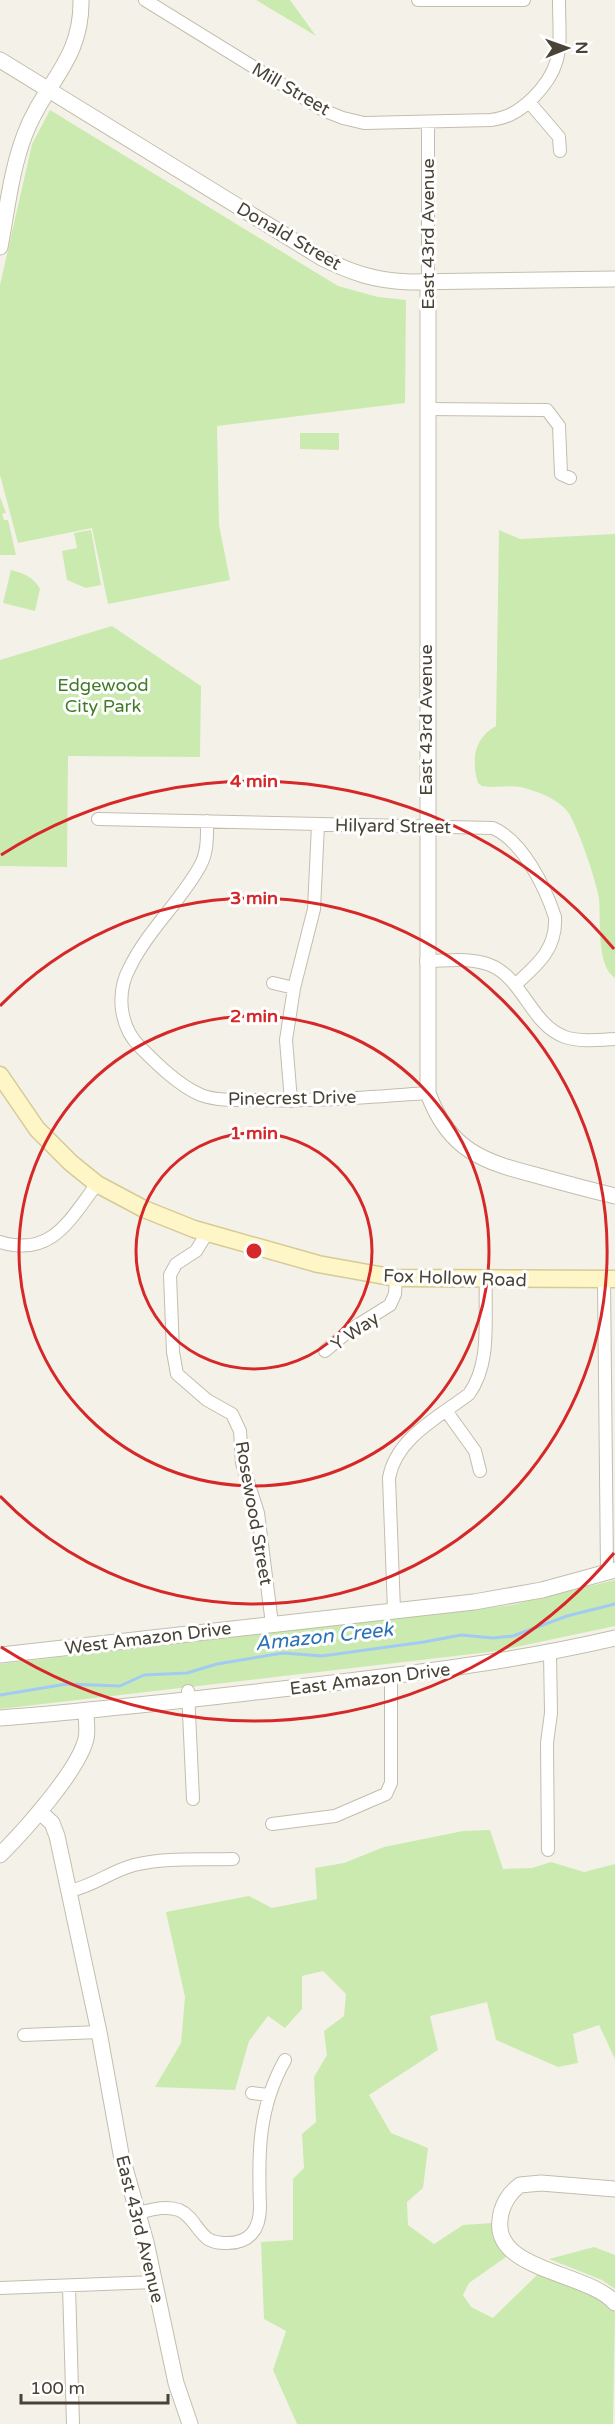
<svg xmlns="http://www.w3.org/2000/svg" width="615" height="2424" font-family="'Varela Round',sans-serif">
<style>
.green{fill:#cbeaaf}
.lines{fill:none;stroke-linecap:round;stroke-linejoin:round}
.stream{stroke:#a2cbf3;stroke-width:3}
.minor-casing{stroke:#c3bdad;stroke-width:14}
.tertiary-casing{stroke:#c3bdad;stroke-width:17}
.secondary-casing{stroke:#d6ca96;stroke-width:19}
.minor{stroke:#fff;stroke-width:12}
.tertiary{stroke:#fff;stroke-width:15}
.secondary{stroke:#fff6c7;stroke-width:16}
.ring{fill:none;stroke:#d62828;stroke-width:3}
.labels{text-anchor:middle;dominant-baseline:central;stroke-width:6;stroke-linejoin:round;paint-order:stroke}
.street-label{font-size:18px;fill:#484336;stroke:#fff}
.park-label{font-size:18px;fill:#407c27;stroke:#fff}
.water-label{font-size:20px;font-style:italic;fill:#2b71b8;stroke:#fff}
.centre{fill:#d62828;stroke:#fff;stroke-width:3}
.ring-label{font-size:18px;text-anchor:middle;font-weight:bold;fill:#d62828;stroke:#fff;stroke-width:6;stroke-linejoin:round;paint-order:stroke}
</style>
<rect width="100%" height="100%" fill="#f4f2e8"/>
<path class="green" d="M256 0H290L316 36Z
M50 110 338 286 378 297 406 300 405 403 217 426 219 525 230 580 108 604 92 528 18 543 0 475V285L32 144Z
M300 433H339V450L300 449Z
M0 497 6 513 2 514 4 520H8L16 555H0Z
M91 530 101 585 86 588 67 580 62 551 77 548 74 533Z
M499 530 520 539 615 534V978C596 966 601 919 599 899 596 880 578 827 568 812 559 800 541 793 528 789 512 783 497 789 482 786L478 783C471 760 474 738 496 726Z
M11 570C23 573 34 577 40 589L35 611 3 603Z
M112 626 201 686 200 757 68 756 67 867 0 866V660Z
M615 1580V1626L498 1651 0 1709V1664L512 1605Z
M490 1830 503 1869 532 1868 551 1862 584 1872 615 1864V2059L599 2025 573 2034 578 2063 558 2067 496 2040 487 2002 430 2016 438 2050 369 2095 391 2133 428 2148 423 2188 407 2202 408 2225 434 2244 463 2225 492 2223V2234L506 2257 469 2283 463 2295 471 2307 493 2318 539 2273C565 2283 599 2288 615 2312L613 2424H297L273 2370 286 2331 264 2319 261 2242 293 2240V2179L304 2168 302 2134 316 2122 314 2077 327 2055 324 2031 344 2016 346 1994 323 1971 302 1976V2009L285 2028 268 2016 249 2041 235 2090 155 2087 181 2043 185 1997 166 1912 249 1896 272 1908 317 1899 315 1868 344 1863 384 1847 463 1831Z
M594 2247 615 2255V2289L602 2280 549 2259Z"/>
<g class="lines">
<path class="stream" d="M0 1695 67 1684 120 1686 144 1675 187 1673 217 1664 283 1653 322 1656 424 1642 461 1635 493 1638 513 1636 567 1616 615 1604"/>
<g class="minor-casing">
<path id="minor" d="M145 0 325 111 343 118 364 123 491 120C508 118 519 111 532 99 566 65 559 45 559 0
M418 0H524
M529 102 559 137 560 151
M428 282V122
M427 409 547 410 559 426 561 474 570 478
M98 819 493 828C523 841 545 887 555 917 557 949 537 965 515 985
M207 821C207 836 208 852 200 866 181 901 148 930 130 967 116 992 119 1026 140 1047 156 1063 179 1086 201 1095 217 1101 237 1100 255 1100 313 1102 370 1097 428 1093
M426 961C446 961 470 957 490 965 523 978 531 1025 565 1037 580 1042 599 1040 615 1039
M273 983 294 988 286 1040 291 1101
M294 988 314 909 318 825
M207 1233 196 1251 176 1264 170 1275 173 1352 177 1374 207 1400 232 1414 240 1431 242 1463 258 1513 272 1624
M0 1242C52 1258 70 1219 97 1184
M604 1280 607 1572
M325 1351 350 1330 390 1305 395 1294 396 1278
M447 1412 475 1451 480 1471
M394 1610 389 1478C396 1438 439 1417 469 1394 492 1362 484 1318 486 1280
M188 1691 193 1799
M272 1824 335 1816 386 1794 391 1783V1676
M548 1850 547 1743 551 1713 550 1653
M69 1891C94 1886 111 1871 134 1865 165 1857 201 1860 233 1859
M24 2035 99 2032
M252 2093 268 2095
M138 2213C151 2210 165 2205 179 2210 193 2216 196 2230 208 2239 213 2242 219 2243 225 2243 249 2244 260 2230 260 2207 258 2153 258 2108 285 2060
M69 2286 73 2424
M0 2288 155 2282"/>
</g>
<g class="tertiary-casing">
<path id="tertiary" d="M0 60 322 258C352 273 376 281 410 282L615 279
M0 247C7 211 11 170 25 134 44 83 82 61 81 0
M428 282V1093C449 1151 484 1162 539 1176 564 1183 590 1190 615 1196
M0 1655 474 1602 542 1590 615 1570
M0 1718C97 1711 194 1699 291 1688 400 1675 508 1663 615 1638
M40 1812 52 1823 57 1836 99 2032 121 2154 146 2242 176 2383 190 2424
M0 1855C24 1831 78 1771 86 1739 88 1731 86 1721 86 1711
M615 2189 541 2183 520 2185C509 2193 501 2206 500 2220 493 2271 588 2272 615 2303"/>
</g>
<g class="secondary-casing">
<path id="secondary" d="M0 1075 37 1129 71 1163 97 1184 144 1209 194 1229 318 1264 396 1278 615 1279"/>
</g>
<use href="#minor" class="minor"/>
<use href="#tertiary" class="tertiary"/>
<use href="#secondary" class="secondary"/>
</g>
<g class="ring">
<circle cx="254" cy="1251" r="118"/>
<circle cx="254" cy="1251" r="235"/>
<path d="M0 1006A353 353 0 1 1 0 1496"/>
<path d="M614 1553A470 470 0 0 1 1 1647M1 855A470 470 0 0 1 614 949"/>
</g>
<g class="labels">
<g class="street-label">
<text transform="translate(291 89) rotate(30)">Mill Street</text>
<text transform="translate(428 234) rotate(-90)">East 43rd Avenue</text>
<text transform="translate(289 236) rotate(30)">Donald Street</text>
<text transform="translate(426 720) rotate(-90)">East 43rd Avenue</text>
<text transform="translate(393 826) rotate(1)">Hilyard Street</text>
<text transform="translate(292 1098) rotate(-1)">Pinecrest Drive</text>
<text transform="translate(455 1278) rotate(2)">Fox Hollow Road</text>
<text transform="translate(355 1331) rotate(-35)">Y Way</text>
<text transform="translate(254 1513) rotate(80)">Rosewood Street</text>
<text transform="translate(148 1638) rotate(-7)">West Amazon Drive</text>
<text transform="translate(370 1679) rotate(-7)">East Amazon Drive</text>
<text transform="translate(140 2229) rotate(76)">East 43rd Avenue</text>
</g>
<g class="park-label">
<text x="103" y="685">Edgewood<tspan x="103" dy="21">City Park</tspan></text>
</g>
<g class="water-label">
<text transform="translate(324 1637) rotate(-6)">Amazon Creek</text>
</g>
</g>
<circle cx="254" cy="1251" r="9" class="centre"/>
<g class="ring-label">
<text x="254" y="787">4 min</text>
<text x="254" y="904">3 min</text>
<text x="254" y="1022">2 min</text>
<text x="254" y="1139">1 min</text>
</g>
<g transform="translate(567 48) rotate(89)" stroke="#ffffff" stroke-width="4.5" paint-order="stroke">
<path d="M0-4.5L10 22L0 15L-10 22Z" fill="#484336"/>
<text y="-9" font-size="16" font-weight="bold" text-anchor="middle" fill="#484336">N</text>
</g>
<path d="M21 2394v9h147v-9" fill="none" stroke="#484336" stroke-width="3"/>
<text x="30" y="2394" font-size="18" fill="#484336" stroke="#ffffff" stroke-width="4.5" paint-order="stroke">100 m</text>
</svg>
